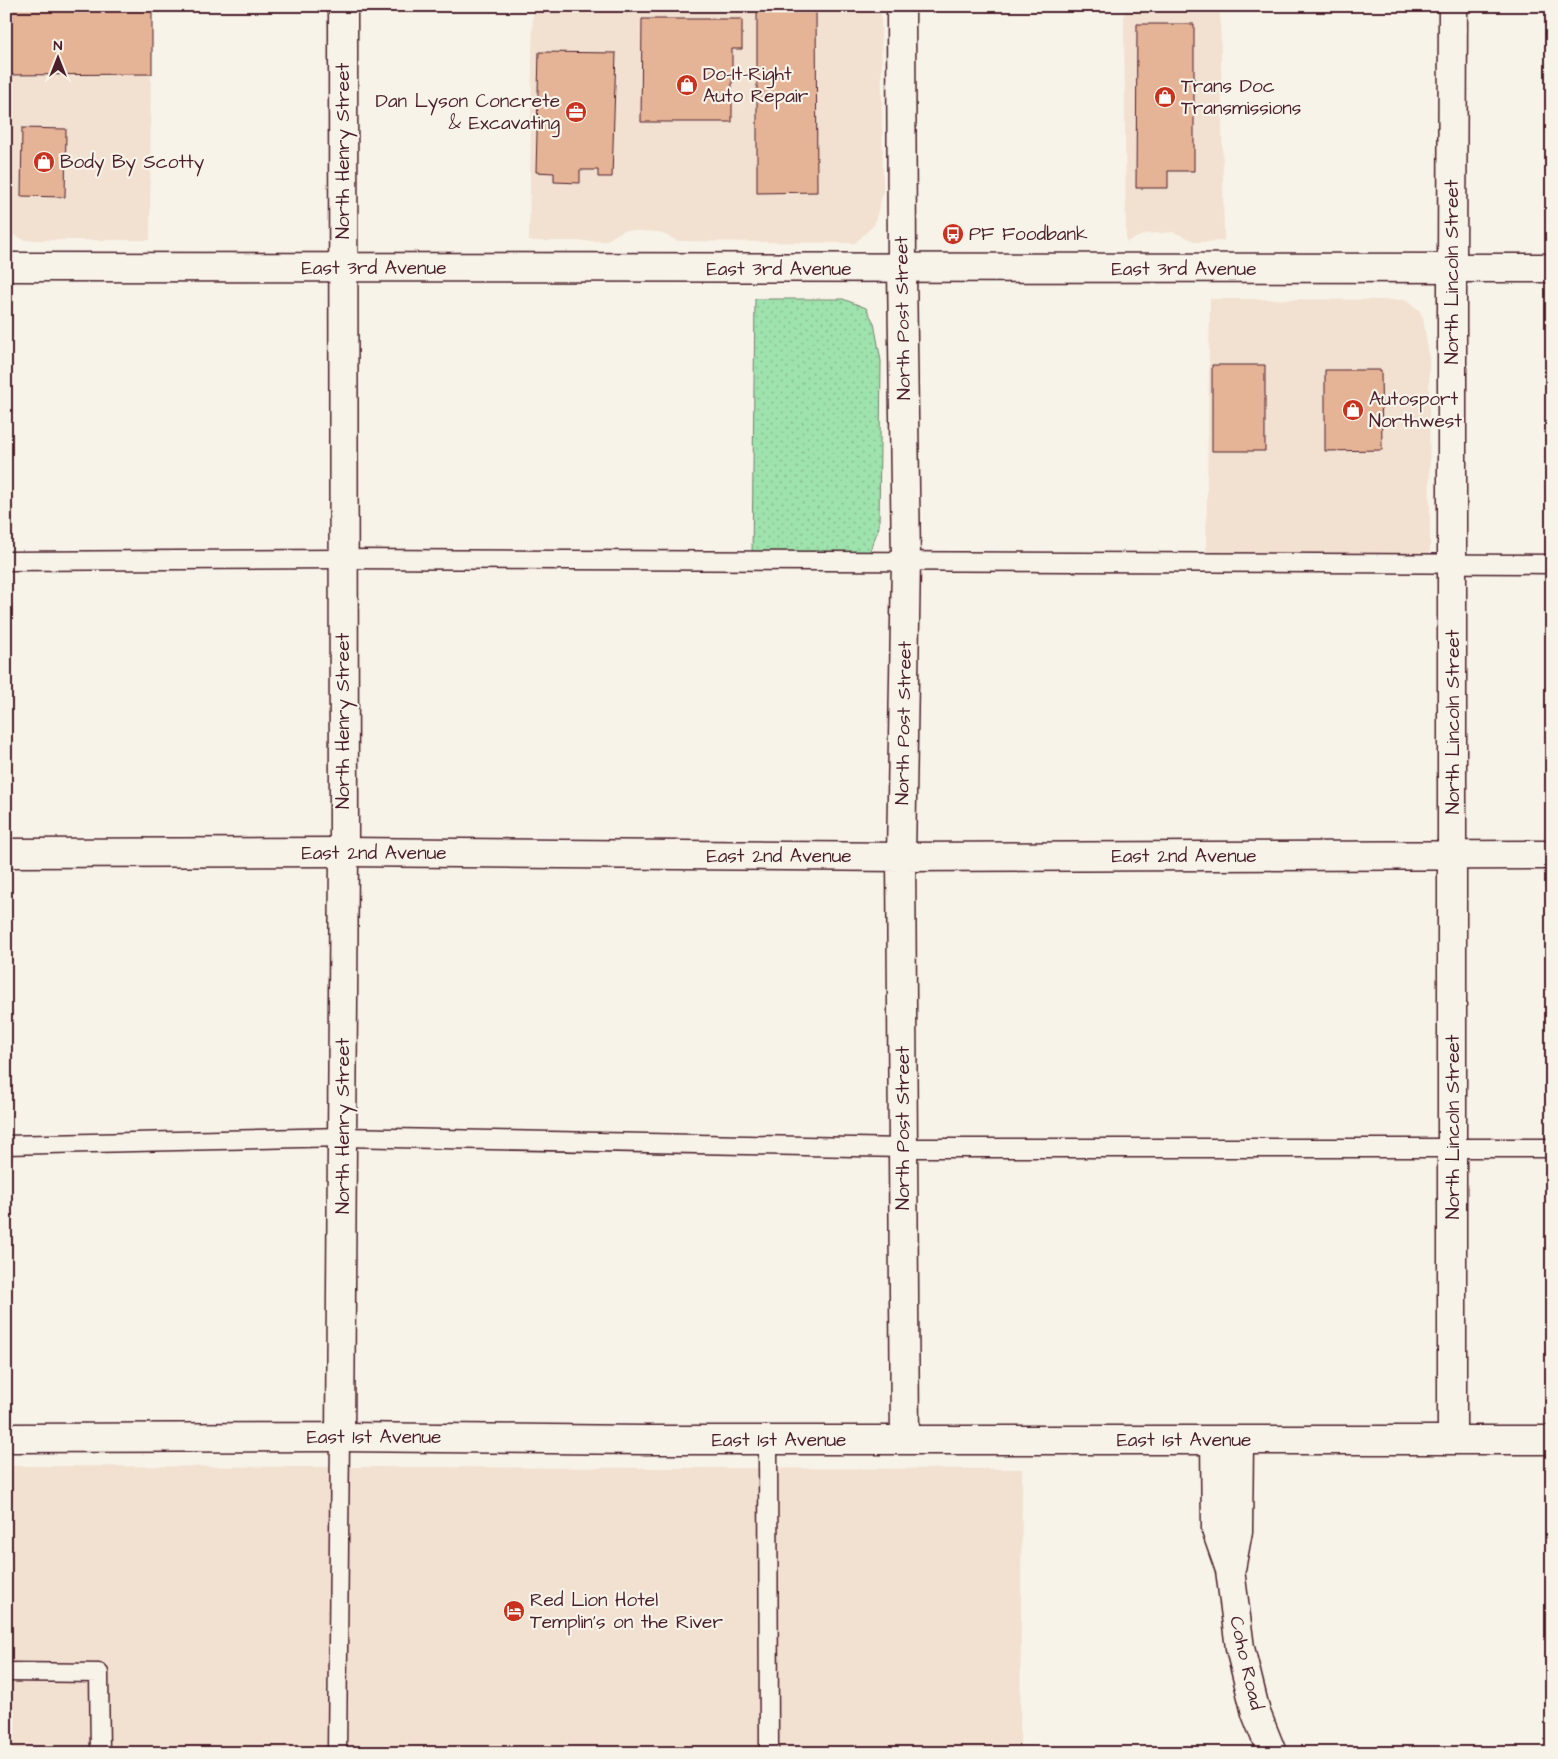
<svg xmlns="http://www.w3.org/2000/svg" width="1558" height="1759" font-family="'Architects Daughter',sans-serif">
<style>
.built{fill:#f2e0d0}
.grass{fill:url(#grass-dots);stroke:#74806c}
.building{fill:#e5b497;stroke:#4a1f2b}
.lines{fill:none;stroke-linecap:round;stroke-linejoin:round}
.lane-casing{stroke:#4a1f2b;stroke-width:21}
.street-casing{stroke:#4a1f2b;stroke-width:31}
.secondary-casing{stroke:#4a1f2b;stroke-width:31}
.lane{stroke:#f7f3e8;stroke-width:18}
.street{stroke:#f7f3e8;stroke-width:28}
.secondary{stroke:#f7f3e8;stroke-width:28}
.labels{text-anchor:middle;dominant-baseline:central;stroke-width:4.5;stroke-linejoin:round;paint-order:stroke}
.poi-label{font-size:19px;fill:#4a1f2b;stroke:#f7f3e8;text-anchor:start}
.street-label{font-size:19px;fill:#4a1f2b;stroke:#f7f3e8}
</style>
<defs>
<pattern id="grass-dots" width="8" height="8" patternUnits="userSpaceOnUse" patternTransform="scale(1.25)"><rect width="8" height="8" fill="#9ee2ad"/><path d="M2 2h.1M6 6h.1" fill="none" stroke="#8ac195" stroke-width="1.8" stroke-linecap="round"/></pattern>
</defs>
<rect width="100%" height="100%" fill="#f7f3e8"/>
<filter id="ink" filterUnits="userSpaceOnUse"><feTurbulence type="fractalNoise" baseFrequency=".02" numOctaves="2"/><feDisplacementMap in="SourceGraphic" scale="10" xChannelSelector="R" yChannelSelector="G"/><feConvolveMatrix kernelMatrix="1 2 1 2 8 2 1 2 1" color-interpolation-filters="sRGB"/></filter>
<g filter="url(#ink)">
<path class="built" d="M6 6H151L150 240H25L6 232Z
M533 6H881L883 193 874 225 855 243 678 241 659 232 624 230 605 241H529Z
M1124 6H1220L1224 241 1197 242 1174 232 1145 234 1126 242Z
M1210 299 1396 300H1405L1419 310 1423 318 1429 357 1430 559 1206 557Z
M6 1466 1022 1469 1020 1753H6Z"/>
<path class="grass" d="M755 299H843L866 308 874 323 881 361 879 527 868 556H752Z"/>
<path class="building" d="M6 6H152V74L6 75Z
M757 6H816L817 192 757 193Z
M642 19H742V49H732V122H641Z
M1137 24H1194V171H1168V188H1136Z
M539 52 616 53 612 177H598V170H580V183L554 182V173L536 172Z
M22 128 66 129 65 197 21 196Z
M1212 365H1265V451H1212Z
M1325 370H1381L1382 450 1325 451Z"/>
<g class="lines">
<g class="lane-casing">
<path id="lane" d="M6 561 342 559 1552 564
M6 1145 343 1137 903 1148H1552
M768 1440 769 1753
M6 1672 99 1673 100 1753
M337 1753 340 1437"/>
</g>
<g class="street-casing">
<path id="street" d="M901 6 902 269 906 561 901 857 905 1439
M1452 268V1438
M6 853 344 852 901 857 1552 855
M340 1437 643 1440H1552
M1215 1441 1216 1530 1230 1570 1240 1648 1256 1713 1272 1753
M1231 1569 1238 1531 1239 1441"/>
</g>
<g class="secondary-casing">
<path id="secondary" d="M6 267 1552 268
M1452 268 1453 6
M6 1438 340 1437 344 852 343 6"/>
</g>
<use href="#lane" class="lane"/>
<use href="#street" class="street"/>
<use href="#secondary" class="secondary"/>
</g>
</g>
<defs>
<g id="shop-disc" transform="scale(1.125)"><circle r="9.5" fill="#c8321e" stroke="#f7f3e8"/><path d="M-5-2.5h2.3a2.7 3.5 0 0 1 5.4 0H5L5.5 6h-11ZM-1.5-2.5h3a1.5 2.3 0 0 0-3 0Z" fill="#fff"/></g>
<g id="office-disc" transform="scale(1.125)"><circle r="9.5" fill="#c8321e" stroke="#f7f3e8"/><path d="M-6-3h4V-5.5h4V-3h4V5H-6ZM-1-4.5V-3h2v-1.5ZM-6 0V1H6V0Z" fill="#fff"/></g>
<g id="bus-disc" transform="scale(1.125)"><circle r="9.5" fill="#c8321e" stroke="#f7f3e8"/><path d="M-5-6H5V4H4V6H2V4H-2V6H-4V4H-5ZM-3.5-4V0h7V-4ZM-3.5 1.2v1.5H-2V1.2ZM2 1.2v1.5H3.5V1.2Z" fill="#fff"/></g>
<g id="hotel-disc" transform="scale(1.125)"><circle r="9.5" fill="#c8321e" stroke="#f7f3e8"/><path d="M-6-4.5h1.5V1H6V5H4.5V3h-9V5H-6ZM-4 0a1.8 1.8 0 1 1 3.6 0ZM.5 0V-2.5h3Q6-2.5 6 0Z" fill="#fff"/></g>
</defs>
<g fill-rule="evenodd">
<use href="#shop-disc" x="687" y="85"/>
<use href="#shop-disc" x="1165" y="97"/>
<use href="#office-disc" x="576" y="112"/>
<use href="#shop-disc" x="44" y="162"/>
<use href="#bus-disc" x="953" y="234"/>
<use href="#shop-disc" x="1353" y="410"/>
<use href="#hotel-disc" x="514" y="1611"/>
</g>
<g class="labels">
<g class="poi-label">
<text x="703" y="74">Do-It-Right<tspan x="703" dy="22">Auto Repair</tspan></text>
<text x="1181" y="86">Trans Doc<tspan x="1181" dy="22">Transmissions</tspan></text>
<text x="560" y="101" text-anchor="end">Dan Lyson Concrete<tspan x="560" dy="22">&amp; Excavating</tspan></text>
<text x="60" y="162">Body By Scotty</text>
<text x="969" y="234">PF Foodbank</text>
<text x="1369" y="399">Autosport<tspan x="1369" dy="22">Northwest</tspan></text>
<text x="530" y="1600">Red Lion Hotel<tspan x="530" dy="22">Templin's on the River</tspan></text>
</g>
<g class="street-label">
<text transform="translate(343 151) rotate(-90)">North Henry Street</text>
<text x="374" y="268">East 3rd Avenue</text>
<text x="779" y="269">East 3rd Avenue</text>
<text x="1184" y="269">East 3rd Avenue</text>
<text transform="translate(1452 272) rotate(-90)">North Lincoln Street</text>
<text transform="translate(903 318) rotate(-91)">North Post Street</text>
<text transform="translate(343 721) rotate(-90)">North Henry Street</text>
<text transform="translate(1453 722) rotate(-90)">North Lincoln Street</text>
<text transform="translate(904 723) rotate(-89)">North Post Street</text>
<text x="374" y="853">East 2nd Avenue</text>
<text x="779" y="856">East 2nd Avenue</text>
<text x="1184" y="856">East 2nd Avenue</text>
<text transform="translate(343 1126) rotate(-90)">North Henry Street</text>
<text transform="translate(1453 1127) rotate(-90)">North Lincoln Street</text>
<text transform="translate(903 1128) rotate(-90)">North Post Street</text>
<text x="374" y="1437">East 1st Avenue</text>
<text x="779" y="1440">East 1st Avenue</text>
<text x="1184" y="1440">East 1st Avenue</text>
<text transform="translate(1246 1663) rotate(77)">Coho Road</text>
</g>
</g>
<rect width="1558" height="1759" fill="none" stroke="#f7f3e8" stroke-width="25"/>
<rect x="12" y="12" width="1533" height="1734" fill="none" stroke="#4a1f2b" stroke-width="2" filter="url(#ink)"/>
<g transform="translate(58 58)" stroke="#f7f3e8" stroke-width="4" paint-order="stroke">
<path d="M0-4L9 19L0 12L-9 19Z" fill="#4a1f2b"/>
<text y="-8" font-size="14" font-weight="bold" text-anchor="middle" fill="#4a1f2b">N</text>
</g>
</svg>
